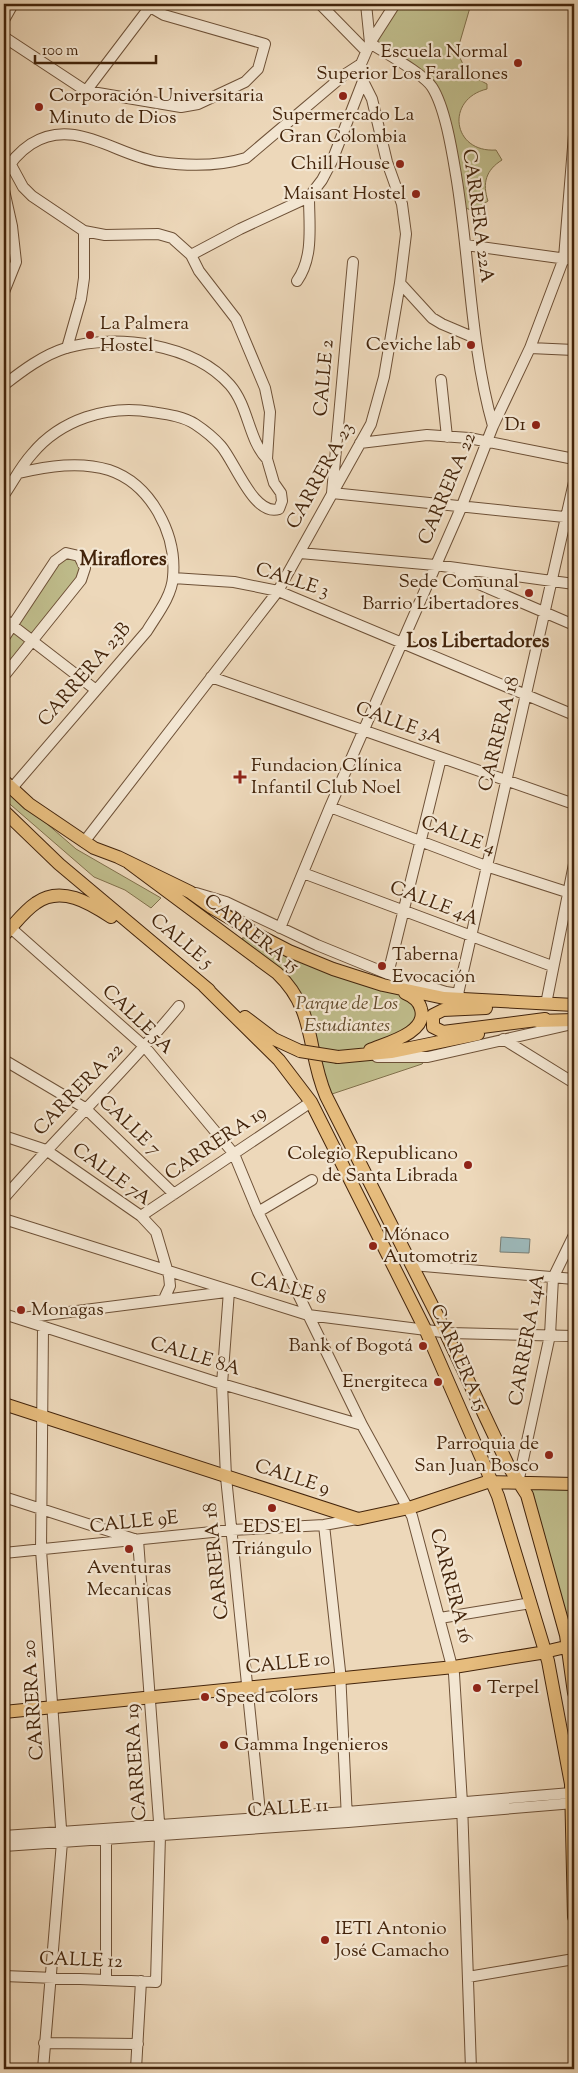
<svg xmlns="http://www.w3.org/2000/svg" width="578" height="2073" font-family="'Sorts Mill Goudy',serif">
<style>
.green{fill:#bfbc8b;stroke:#81704b}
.water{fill:#9db8b9;stroke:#797d73}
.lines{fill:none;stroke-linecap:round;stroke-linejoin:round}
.minor-casing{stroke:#6e5137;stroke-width:12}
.major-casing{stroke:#43240b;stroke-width:14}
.minor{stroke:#f3e6d2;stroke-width:10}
.major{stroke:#e6bc7d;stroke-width:12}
.major-bridge-casing{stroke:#43240b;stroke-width:14;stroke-linecap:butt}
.major-bridge{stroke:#e6bc7d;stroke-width:12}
.poi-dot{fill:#8f2418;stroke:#f3e6d2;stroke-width:2}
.labels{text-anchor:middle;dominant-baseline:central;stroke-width:4.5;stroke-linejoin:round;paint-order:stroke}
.poi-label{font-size:19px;fill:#43240b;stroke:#f3e6d2;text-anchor:end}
.street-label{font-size:19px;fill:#43240b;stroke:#f3e6d2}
.park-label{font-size:19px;font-style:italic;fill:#624a2b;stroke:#f3e6d2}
.neighbourhood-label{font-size:20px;font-weight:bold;fill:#43240b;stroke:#f3e6d2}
</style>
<rect width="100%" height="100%" fill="#edd8ba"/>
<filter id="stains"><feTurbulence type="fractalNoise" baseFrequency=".004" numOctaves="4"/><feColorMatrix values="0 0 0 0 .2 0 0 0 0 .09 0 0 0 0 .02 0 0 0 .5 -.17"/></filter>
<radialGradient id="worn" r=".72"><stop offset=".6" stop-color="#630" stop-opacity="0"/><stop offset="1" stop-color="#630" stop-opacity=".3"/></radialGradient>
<path class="green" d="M395 4H471L457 52 468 74 487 84V89C445 99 452 153 496 150L502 160C486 170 482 183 488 201L473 211 461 206 452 156 431 87 370 43Z
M73 553 85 568 4 676V638L55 561Z
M8 790 76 849 161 898 151 908 125 890 94 877 4 799V795Z
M262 937 415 999 419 1023 358 1055 428 1057 422 1064 326 1096 303 1006 253 954 242 938Z
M518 1483 574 1484V1606L571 1633Z"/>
<path class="water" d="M501 1237 530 1239 529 1253 500 1252Z"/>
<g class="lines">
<g class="minor-casing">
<path id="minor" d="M320 4 366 51
M366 4 370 43
M4 20 13 4
M4 37 86 91 181 107 198 104 245 82 258 69 265 44 164 15 145 4
M370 43C385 53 423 73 432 87 445 107 452 151 456 175 470 258 470 345 493 426
M86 91 152 4
M4 175C10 162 19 152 31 144 74 116 117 156 159 162 187 166 220 166 246 158L344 75 361 64 370 43 395 4
M4 190 12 226 16 262 4 292
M466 245 574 260
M191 255 240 229 309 197 322 180 332 161 363 81
M353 262 332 493 574 518
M297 281C314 257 309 225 309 197
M400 283 432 318 442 324 475 338
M67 348 81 299 84 278V231
M530 348 574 350
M441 380 447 437
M4 385C22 371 43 355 66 348 116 333 194 344 230 385 249 407 248 439 267 459
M360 443 427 435 469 438 574 459
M4 495C13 482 21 466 32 454 60 420 108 404 152 412 165 414 183 416 195 424 204 430 214 438 221 446 235 462 254 517 279 509L282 501 281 493 274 483 267 459 270 412 265 388 236 319 199 271 191 255 172 238 158 234 105 235 84 231 32 196 23 187 10 163
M300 553 435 565 574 584
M458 569 464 577 474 582 574 625
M173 578 234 582 278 591 574 715
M4 619 96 690
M4 638 55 561 66 553 79 556 85 568 81 580 4 676
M211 677 574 804
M12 788 147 631C156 616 172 596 173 577 177 534 151 484 109 470 80 461 48 466 19 473
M330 807 486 866 573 894
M84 842 278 591 371 424 384 377 400 283 406 234 402 204 387 162 372 99 363 81 361 64
M303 873 552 966
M196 893 226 902 317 945 388 974 446 992 459 994
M4 922 145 1047 234 1154 258 1212 362 1425 412 1516 454 1674 462 1803 471 2069
M280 928 330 807 461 508 493 426 530 348 564 258 574 135
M388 974 441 758
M458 994 574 482
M541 1002 546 1004 574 864
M503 1039 574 1083
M377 1057H428L568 1025
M4 1060 85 1108 174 1194
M4 1136 46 1150 141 1216 156 1232 169 1276 170 1286 164 1299
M4 1198C61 1132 124 1073 179 1006
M258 1212 312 1180
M141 1216 311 1102
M4 1219 308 1315 450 1333 574 1336
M412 1265 574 1279
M229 1291 222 1384 226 1477 261 1822
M4 1314 222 1384 362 1425
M22 1318 226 1292
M518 1483 550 1335 553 1278 574 1235
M4 1497 134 1539
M324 1525 340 1671 347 1819
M4 1553 232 1530 324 1525 357 1519
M440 1618 531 1603
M4 1836 347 1812 571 1793
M4 1846 348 1822 574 1803
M4 1976 156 1982 160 1835 138 1540
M468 1977 574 1959
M106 1978V1839
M44 2043 138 2044
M43 2069 62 1842 41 1550 43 1327
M136 2069 141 1981"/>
</g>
<g class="major-casing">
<path id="major" d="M4 781 29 804 94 848 118 857 190 892 211 907 262 937 289 951 333 969 383 985 444 998 574 1005
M4 811 59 864 209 990
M129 863 277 973C317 1011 306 1049 326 1096L440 1321 509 1467 527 1495 566 1635 574 1693
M4 935C14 925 24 911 36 903 61 885 90 903 111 917
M204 986 279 1060 311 1102 426 1331 498 1496 548 1661 571 1784 574 1917
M486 1008 443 1010 433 1015V1027L443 1032 545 1019
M245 1017 274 1039 300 1051
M537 1021 574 1020
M370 1050C386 1043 428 1033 421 1009 419 1000 412 996 405 993
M338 1057 391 1052 478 1034
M4 1404 358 1519 409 1508 487 1482 574 1484
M4 1712 454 1667 540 1653 574 1645"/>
</g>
<use href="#minor" class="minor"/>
<use href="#major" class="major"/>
<g class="major-bridge-casing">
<path id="major-bridge" d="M300 1051 338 1057"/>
</g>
<use href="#major-bridge" class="major-bridge"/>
</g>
<g class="poi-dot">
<circle cx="518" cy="63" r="5"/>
<circle cx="343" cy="96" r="5"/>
<circle cx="39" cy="107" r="5"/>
<circle cx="400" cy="164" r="5"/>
<circle cx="416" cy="194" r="5"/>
<circle cx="90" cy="335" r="5"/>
<circle cx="471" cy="345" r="5"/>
<circle cx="536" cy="425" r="5"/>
<circle cx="529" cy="593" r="5"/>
<path d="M237.5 769.5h5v5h5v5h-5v5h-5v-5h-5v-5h5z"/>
<circle cx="382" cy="966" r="5"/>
<circle cx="468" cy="1165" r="5"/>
<circle cx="373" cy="1246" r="5"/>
<circle cx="21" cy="1310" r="5"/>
<circle cx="423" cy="1346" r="5"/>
<circle cx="438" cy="1382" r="5"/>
<circle cx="549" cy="1455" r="5"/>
<circle cx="272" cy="1508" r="5"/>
<circle cx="129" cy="1549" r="5"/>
<circle cx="477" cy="1688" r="5"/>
<circle cx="205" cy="1697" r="5"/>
<circle cx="224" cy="1745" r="5"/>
<circle cx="325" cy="1940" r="5"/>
</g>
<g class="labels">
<g class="poi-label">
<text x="508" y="52">Escuela Normal<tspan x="508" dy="22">Superior Los Farallones</tspan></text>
<text x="49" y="96" text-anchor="start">Corporación Universitaria<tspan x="49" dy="22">Minuto de Dios</tspan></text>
<text x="343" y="115" text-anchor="middle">Supermercado La<tspan x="343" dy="22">Gran Colombia</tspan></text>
<text x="390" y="164">Chill House</text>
<text x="406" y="194">Maisant Hostel</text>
<text x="100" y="324" text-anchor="start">La Palmera<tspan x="100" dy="22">Hostel</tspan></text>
<text x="461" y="345">Ceviche lab</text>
<text x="526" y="425">D1</text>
<text x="519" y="582">Sede Comunal<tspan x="519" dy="22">Barrio Libertadores</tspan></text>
<text x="251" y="766" text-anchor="start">Fundacion Clínica<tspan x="251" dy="22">Infantil Club Noel</tspan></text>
<text x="392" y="955" text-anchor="start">Taberna<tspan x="392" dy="22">Evocación</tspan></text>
<text x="458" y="1154">Colegio Republicano<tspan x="458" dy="22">de Santa Librada</tspan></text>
<text x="383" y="1235" text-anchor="start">Mónaco<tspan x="383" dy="22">Automotriz</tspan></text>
<text x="31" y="1310" text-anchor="start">Monagas</text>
<text x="413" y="1346">Bank of Bogotá</text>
<text x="428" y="1382">Energiteca</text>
<text x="539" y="1444">Parroquia de<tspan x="539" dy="22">San Juan Bosco</tspan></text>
<text x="272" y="1527" text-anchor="middle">EDS El<tspan x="272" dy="22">Triángulo</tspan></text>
<text x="129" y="1568" text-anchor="middle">Aventuras<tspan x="129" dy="22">Mecanicas</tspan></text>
<text x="487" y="1688" text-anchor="start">Terpel</text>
<text x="215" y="1697" text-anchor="start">Speed colors</text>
<text x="234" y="1745" text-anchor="start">Gamma Ingenieros</text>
<text x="335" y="1929" text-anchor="start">IETI Antonio<tspan x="335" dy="22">José Camacho</tspan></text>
</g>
<g class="street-label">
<text transform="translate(477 216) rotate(82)">CARRERA 22A</text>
<text transform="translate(325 378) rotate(-85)">CALLE 2</text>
<text transform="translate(321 476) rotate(-61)">CARRERA 23</text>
<text transform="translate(448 489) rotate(-67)">CARRERA 22</text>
<text transform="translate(292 581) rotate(18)">CALLE 3</text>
<text transform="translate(85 675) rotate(-49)">CARRERA 23B</text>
<text transform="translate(399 724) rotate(20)">CALLE 3A</text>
<text transform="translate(500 734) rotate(-76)">CARRERA 18</text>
<text transform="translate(458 836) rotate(21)">CALLE 4</text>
<text transform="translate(434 904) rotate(21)">CALLE 4A</text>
<text transform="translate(251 934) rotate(38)">CARRERA 15</text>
<text transform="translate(181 942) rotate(40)">CALLE 5</text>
<text transform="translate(137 1020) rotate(44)">CALLE 5A</text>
<text transform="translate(79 1090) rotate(-46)">CARRERA 22</text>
<text transform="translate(129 1126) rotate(44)">CALLE 7</text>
<text transform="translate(216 1144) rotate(-34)">CARRERA 19</text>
<text transform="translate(111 1175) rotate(36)">CALLE 7A</text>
<text transform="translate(288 1289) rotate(15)">CALLE 8</text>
<text transform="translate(528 1340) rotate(-80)">CARRERA 14A</text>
<text transform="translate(195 1357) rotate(17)">CALLE 8A</text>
<text transform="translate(458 1358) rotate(66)">CARRERA 15</text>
<text transform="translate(292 1478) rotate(18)">CALLE 9</text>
<text transform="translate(134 1523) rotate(-6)">CALLE 9E</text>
<text transform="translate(217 1561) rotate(-96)">CARRERA 18</text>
<text transform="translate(450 1586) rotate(75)">CARRERA 16</text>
<text transform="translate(288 1664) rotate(-6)">CALLE 10</text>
<text transform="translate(34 1700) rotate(-94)">CARRERA 20</text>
<text transform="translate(137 1762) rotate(-94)">CARRERA 19</text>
<text transform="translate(288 1809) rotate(-4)">CALLE 11</text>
<text transform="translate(81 1961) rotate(2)">CALLE 12</text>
</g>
<g class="park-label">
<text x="347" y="1004">Parque de Los<tspan x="347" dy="22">Estudiantes</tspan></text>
</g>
<g class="neighbourhood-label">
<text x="123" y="560">Miraflores</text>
<text x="478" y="642">Los Libertadores</text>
</g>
</g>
<rect width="578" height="2073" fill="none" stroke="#edd8ba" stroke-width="20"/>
<rect x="5" y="5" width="568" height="2063" fill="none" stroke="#43240b" stroke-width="2.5"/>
<rect x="10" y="10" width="558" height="2053" fill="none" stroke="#43240b"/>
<path d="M35 55v8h121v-8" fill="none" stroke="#43240b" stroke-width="2.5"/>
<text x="42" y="55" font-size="15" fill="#43240b" stroke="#f3e6d2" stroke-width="4" paint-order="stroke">100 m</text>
<rect width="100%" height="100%" filter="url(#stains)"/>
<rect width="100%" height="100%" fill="url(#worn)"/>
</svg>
